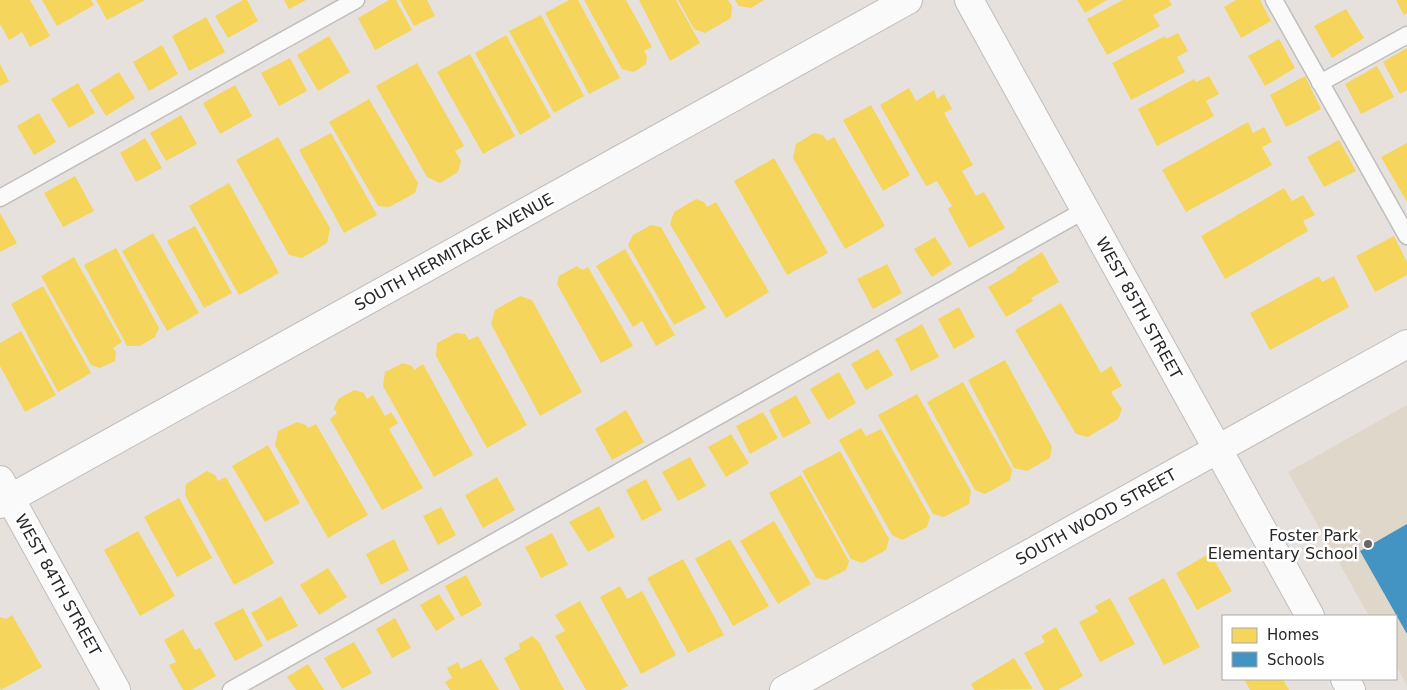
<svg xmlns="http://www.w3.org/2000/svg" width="1407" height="690" font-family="'DejaVu Sans',sans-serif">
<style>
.education{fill:#e0d7cb}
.homes{fill:#f6d55c}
.schools{fill:#4393c3}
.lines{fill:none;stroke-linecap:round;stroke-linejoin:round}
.service-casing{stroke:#bfbdbd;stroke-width:19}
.minor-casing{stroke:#bfbdbd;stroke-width:30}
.service{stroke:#fbfafa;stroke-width:16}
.minor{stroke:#fbfafa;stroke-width:28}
.poi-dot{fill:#6a6866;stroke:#fff;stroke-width:2}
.labels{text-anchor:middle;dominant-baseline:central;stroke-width:5;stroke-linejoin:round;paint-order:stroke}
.street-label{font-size:16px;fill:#272727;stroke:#fff}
.poi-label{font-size:16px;fill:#272727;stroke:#fff;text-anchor:end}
</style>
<rect width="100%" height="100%" fill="#e6e1dc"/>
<path class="education" d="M1407 405V686L1396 665V616H1369L1288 472Z"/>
<path class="homes" d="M0 0H30L50 36 30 47 22 32 9 40 0 24Z
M42 0H91L94 5 57 26Z
M96 0H145L107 20Z
M243 0H247L258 21 228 38 215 16Z
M284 0H306L289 9Z
M389 0H396L412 30 375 50 358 18Z
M400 0H427L435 16 414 26Z
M569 0H578L620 78 589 94 545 13Z
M584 0H626L652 47 644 51 647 56 646 64 634 72 622 69Z
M639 0H676L700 43 670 61Z
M678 0H728L732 6 731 18 705 33 694 29Z
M735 0H764L751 8 739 6Z
M1077 0H1107L1085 13Z
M1123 0H1169L1172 5 1153 15 1160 26 1107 55 1087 19Z
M1236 0H1260L1271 21 1241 38 1224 7Z
M1396 0H1407V13L1404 15Z
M1346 9 1364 38 1332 58 1314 26Z
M541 15 584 96 554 113 509 31Z
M206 17 225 52 189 71 172 36Z
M1178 33 1188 51 1177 57 1185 72 1131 100 1112 63 1165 36 1166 39Z
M506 35 551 117 520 135 475 53Z
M329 36 350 72 318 91 297 55Z
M1279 39 1295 68 1265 86 1248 56Z
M162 45 178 74 149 91 133 62Z
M1407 48V90L1400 94 1383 62Z
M470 54 515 136 483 154 437 72Z
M290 58 307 91 279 106 261 73Z
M417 63 464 146 455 151 461 161 458 172 440 183 427 177 376 86Z
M0 64 9 81 0 86Z
M1377 66 1394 97 1361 114 1345 84Z
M119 72 135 98 106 116 90 90Z
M1209 76 1219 94 1206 101 1214 116 1157 146 1138 109 1194 79 1196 82Z
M1305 76 1321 109 1286 127 1270 95Z
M78 83 95 113 69 128 51 99Z
M235 85 252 116 220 134 203 103Z
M909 88 916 101 934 90 937 99 944 94 952 109 944 113 973 165 962 171 976 196 984 192 1005 228 969 248 948 209 952 206 937 181 926 186 880 105Z
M369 99 418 183 415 193 389 207 378 206 329 122Z
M871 105 910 175 883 191 843 120Z
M39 113 56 142 34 155 17 126Z
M181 115 197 144 166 161 150 133Z
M1248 122 1253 133 1264 127 1272 142 1262 147 1272 165 1186 212 1162 170Z
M331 133 377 215 344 233 299 150Z
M814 133 823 135 827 141 834 137 885 226 845 249 793 158 796 144Z
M278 137 330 228 327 243 302 258 289 255 236 160Z
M145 138 162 168 136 182 120 153Z
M1339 140 1356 171 1324 187 1307 157Z
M1407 143V202L1381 157Z
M774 158 828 253 787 275 734 181Z
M75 176 94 211 63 227 44 193Z
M229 183 279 273 239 295 189 206Z
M1284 188 1292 201 1303 195 1315 215 1303 221 1308 231 1225 279 1201 236Z
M696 199 704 202 707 207 716 202 769 292 726 318 670 224 674 212Z
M0 213 17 243 0 252Z
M651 225 661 227 706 308 674 325 628 245 633 235Z
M195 226 232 293 204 308 167 241Z
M153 233 199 313 167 331 122 251Z
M1394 236 1407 262V275L1375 292 1356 256Z
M935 237 952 264 932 277 914 249Z
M116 248 159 328 155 337 140 346H127L84 265Z
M625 249 675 335 656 346 642 321 633 327 596 266Z
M1042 252 1059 282 1031 298 1033 301 1006 317 988 287 1017 270 1016 268Z
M74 257 122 342 113 348 116 352 115 361 100 368 91 365 41 276Z
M887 264 902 293 873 309 857 279Z
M577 266 582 270 588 267 633 346 601 363 557 284 559 276Z
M1319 276 1322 282 1334 276 1349 307 1270 350 1250 313Z
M43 286 91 373 58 392 11 304Z
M520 296 532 300 582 392 540 416 491 324 495 310Z
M1061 303 1101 373 1111 366 1122 386 1111 392 1122 409 1118 419 1088 437 1076 434 1015 330Z
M959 307 975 337 954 349 938 319Z
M922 324 939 357 911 371 895 339Z
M21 331 56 395 25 412 0 366V343Z
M456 333 465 334 469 340 478 336 527 425 487 448 436 356 437 343Z
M878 349 893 375 866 390 851 364Z
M1005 360 1052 447 1050 458 1027 471 1014 468 968 380Z
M403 363 412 366 414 370 423 364 473 455 434 477 383 386 385 372Z
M839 372 856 403 828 420 810 389Z
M963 382 1012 470 1010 480 985 494 975 490 927 402Z
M354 390 364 393 367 399 373 395 385 416 391 412 398 423 389 429 423 488 382 510 330 419 337 413 334 409 338 399Z
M917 394 971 491 969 504 944 517 933 514 878 415Z
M796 395 811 423 783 438 769 410Z
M626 410 644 442 612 460 595 429Z
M763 412 778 438 750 454 736 426Z
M297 422 306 425 308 428 316 424 368 515 328 538 275 445 278 431Z
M861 428 866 436 881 429 930 517 927 527 902 540 892 535 839 440Z
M731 434 749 463 726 477 708 447Z
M268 445 300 503 265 522 232 466Z
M840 451 889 539 886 550 862 563 851 559 802 471Z
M690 457 706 486 678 501 662 472Z
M207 471 215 475 218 481 226 477 274 563 234 585 185 495 186 484Z
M801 475 849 561 846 570 826 580 816 578 769 493Z
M497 477 515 510 483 528 465 495Z
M646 479 662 510 642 521 626 490Z
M179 498 212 558 177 577 144 517Z
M599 506 615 537 588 552 569 522Z
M441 507 456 535 438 545 423 516Z
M774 521 811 584 778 604 740 541Z
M138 531 175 596 140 616 104 550Z
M552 533 568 565 541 578 525 547Z
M394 539 409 570 381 585 366 554Z
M730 539 769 606 733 626 695 559Z
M1210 553 1232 591 1197 610 1176 573Z
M683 559 724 635 688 653 647 578Z
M328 568 347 597 319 615 300 585Z
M466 575 482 605 461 617 445 586Z
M1164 578 1200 647 1164 665 1128 598Z
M620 586 627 599 642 591 676 655 641 674 600 597Z
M439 594 455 619 436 631 420 605Z
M281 596 298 626 267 641 251 613Z
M1110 598 1135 644 1100 662 1079 622 1098 612 1095 606Z
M580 601 628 686 620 690H586L555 636 565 631 555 615Z
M243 608 263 646 235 661 214 623Z
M12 615 42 667 1 690 0 687V617L6 619Z
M395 618 411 648 392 658 376 629Z
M1056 627 1083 676 1058 690H1044L1024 653 1045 642 1041 636Z
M183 629 195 650 200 648 216 676 191 690H183L169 665 176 662 164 640Z
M532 636 539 642 564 690H520L504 658 520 649 519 644Z
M354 642 372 673 342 689 324 658Z
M1014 658 1033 689 974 690 971 684Z
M481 659 499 690H450L445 682 452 678 447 668 458 662 461 669Z
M308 664 324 690H296L287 677Z
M1244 679H1283L1289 690H1250Z"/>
<path class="schools" d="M1407 524V634L1360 551Z"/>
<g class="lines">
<g class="service-casing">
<path id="service" d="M1274 0 1407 236
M1320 83 1407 35
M0 198 356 0
M231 690 1085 210"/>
</g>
<g class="minor-casing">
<path id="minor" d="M969 0 1310 616
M0 480 116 690
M0 504 908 0
M1345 679 1351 690
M784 690 1407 344"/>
</g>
<use href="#service" class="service"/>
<use href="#minor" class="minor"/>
</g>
<circle class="poi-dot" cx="1368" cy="544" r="5"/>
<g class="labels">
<g class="street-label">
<text transform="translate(454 252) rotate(-29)">SOUTH HERMITAGE AVENUE</text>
<text transform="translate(1139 308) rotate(61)">WEST 85TH STREET</text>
<text transform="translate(1096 517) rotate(-29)">SOUTH WOOD STREET</text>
<text transform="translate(58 585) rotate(61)">WEST 84TH STREET</text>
</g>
<g class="poi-label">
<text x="1358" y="535">Foster Park<tspan x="1358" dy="18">Elementary School</tspan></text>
</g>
</g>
<rect x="1222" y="615" width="175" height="65" fill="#ffffff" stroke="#a9a9a9"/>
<rect x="1232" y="628" width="25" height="15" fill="#f6d55c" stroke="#a9a9a9"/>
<text x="1267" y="640" font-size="15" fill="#272727">Homes</text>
<rect x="1232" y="652" width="25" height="15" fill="#4393c3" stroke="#a9a9a9"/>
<text x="1267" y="665" font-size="15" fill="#272727">Schools</text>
</svg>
